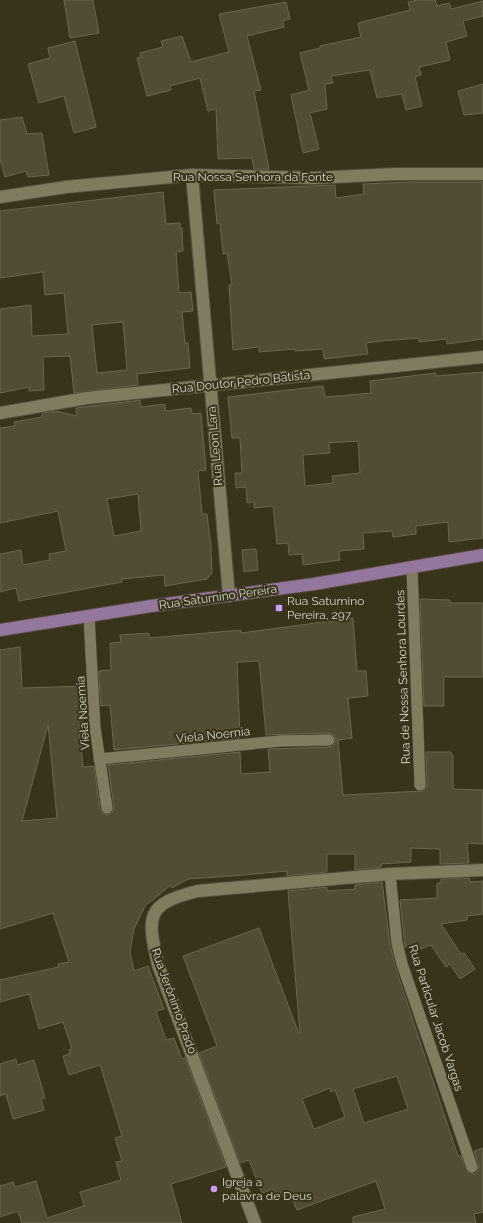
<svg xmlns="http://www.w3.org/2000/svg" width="483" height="1223" font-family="Raleway,sans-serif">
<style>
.building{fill:#524c34;stroke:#6b664d;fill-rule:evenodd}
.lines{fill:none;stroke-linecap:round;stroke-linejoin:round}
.service-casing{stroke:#534f3b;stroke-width:12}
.minor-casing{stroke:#534f3b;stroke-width:14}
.primary-casing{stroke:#534f3b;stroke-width:14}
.service{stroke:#807b61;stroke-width:11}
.minor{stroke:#807b61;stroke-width:12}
.primary{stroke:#93779d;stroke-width:12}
.poi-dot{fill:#d09dfe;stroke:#39331c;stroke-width:1.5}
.labels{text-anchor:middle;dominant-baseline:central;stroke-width:4;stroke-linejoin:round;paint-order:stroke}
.street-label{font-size:12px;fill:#d7d4c6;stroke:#39331c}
.poi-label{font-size:12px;fill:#d7d4c6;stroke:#39331c;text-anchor:start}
</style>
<rect width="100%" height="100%" fill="#39331c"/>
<path class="building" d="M64 0H93L99 33 70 38Z
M418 0H435L437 6 449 3 451 9 483 1V16L463 21 467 36 446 42 450 60 419 67 421 75 415 77 422 106 406 110 402 94 377 98 370 70 331 76 333 83 325 84 327 109 310 113 319 149 303 153 291 95 309 90 300 53 320 48V46L361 37 358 23 410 10 408 2Z
M286 2 290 19 283 21 284 27 247 36 261 90 254 91 269 169H254L252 158 218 159 216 109 208 111 200 78 170 86 171 90 147 96 137 58 141 57 140 53 163 47 161 41 182 36 191 62 229 52 219 14Z
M75 41 96 127 74 133 64 96 39 103 28 64 50 58 48 48Z
M483 84V113L464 115 458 91Z
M22 117 27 134 42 133 49 175 28 177 26 171 5 177 0 159V120Z
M412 182H483V339L447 344 446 339 419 342V338L381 341 366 343 368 354 324 359 323 349 295 351V349L259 352V347L233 350 229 285H232L227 253 223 254 220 223 217 224 214 190 335 185 336 198 364 194 363 184Z
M163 192 166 224 180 223V228H182L183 251 176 252 179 293 191 292 193 311 182 312 185 343H188L190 368 137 374 138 385 74 393 70 356 43 357 44 390 29 391V387L0 393V309L31 305 32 336 68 334 64 293 45 295 43 272 0 278V211ZM123 322 127 370 97 373 92 325Z
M483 372V538L449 542 448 522 416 526V534L393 537 392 531 363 533 364 549 339 551 340 560 303 565 302 554 289 555 288 543 277 544 273 506 254 508V502L247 503 246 487 236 488 235 473H242L240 438H232L228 397 323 386 325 397 371 393 370 381 436 373V376ZM358 441 360 473 332 476 333 483 305 486 303 455 330 453 329 443Z
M140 400 141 407 165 404V411L191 408 192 414 201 413 206 470 198 471 202 514H207L211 547 212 573 207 579 165 586 164 575 122 579V582L19 601 16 588 0 592V554L21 550 23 565 50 560 49 554 66 551 58 511 0 523V428L15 426 14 422 42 417V413L56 411 77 416 76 408ZM138 494 141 531 114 536 107 499Z
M256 549 258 570 244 572 242 550Z
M420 599 450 600V603H483V677H444V706H424Z
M353 618 357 671H366L368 696 348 698 352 738 338 740 343 795 423 791 427 785 426 752H451V755H453V789L483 790V844L467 843 469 863 440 864V849L411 848V862L381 864V867L355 870V854H327V872L287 876V871L232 876 188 879 172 888 171 885 145 906 134 929 130 952 134 971 148 966 164 1009 156 1011 166 1040 174 1038 182 1059 185 1058 226 1167 171 1184 182 1223H22L18 1211 0 1217V1186L13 1182 15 1187 36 1181 47 1218 84 1206 80 1192 121 1180 116 1162 122 1161 115 1138 122 1136 100 1065 69 1075 63 1056 70 1054 69 1050 72 1049 63 1022 39 1029 29 994 0 1002V980L59 967 58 964 69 962 53 913 0 929V650L20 647 22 688 86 686 87 709H83V725H79L83 767 94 766 100 809 102 813 108 815 112 813 114 807 108 765 240 752 241 774 270 772 268 749 329 747 333 746 336 740 335 736 329 733 266 735 259 661 237 662 240 738 114 750 110 705 101 706 99 681V671L111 670 110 643 121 642 120 635 149 633V638L241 630V633ZM48 725 57 818 22 821Z
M469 878 470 882 483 881V914L467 916V920L441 924 461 954 464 953 475 969 460 979 450 964 446 967 431 945 421 949 420 946 405 947 400 900 437 898V883H441V879Z
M382 882 390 944 395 966 458 1156H461L468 1172 474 1174 478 1171 479 1165 474 1151 483 1148V1212L474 1214 476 1223H353V1217L385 1209 376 1181 297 1210 290 1194 278 1198 274 1189 262 1193 249 1160 240 1163 199 1053 217 1046 183 956 259 928 299 1034 300 1033 288 891 327 887V891L355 889V885ZM397 1076 408 1109 364 1123 353 1089ZM330 1088 331 1092 335 1090 345 1117 314 1129 302 1099Z
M16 1059 17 1065 34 1060 45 1098 41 1099 44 1110 13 1119 6 1094 0 1096V1064Z"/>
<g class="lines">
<g class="service-casing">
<path id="service" d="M412 568 420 785
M89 616 95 728 107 808
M99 759 280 741 329 740
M390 874 397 943 402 964 472 1167"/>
</g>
<g class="minor-casing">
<path id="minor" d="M192 175 229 596
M0 197 66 187 192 175 314 178 395 174H483
M0 413 87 398 483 357
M255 1223 158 965C147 916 145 904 198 891L390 874 483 870"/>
</g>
<g class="primary-casing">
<path id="primary" d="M0 630 151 606 314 584 483 555"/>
</g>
<use href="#service" class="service"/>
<use href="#minor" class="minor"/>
<use href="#primary" class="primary"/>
</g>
<g class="poi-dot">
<rect x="275" y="604" width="8" height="8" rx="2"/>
<circle cx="214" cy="1189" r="4"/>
</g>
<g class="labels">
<g class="street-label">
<text x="253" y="177">Rua Nossa Senhora da Fonte</text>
<text transform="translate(241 382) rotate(-6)">Rua Doutor Pedro Batista</text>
<text transform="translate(215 446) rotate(-95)">Rua Leon Lara</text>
<text transform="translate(218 597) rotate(-8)">Rua Saturnino Pereira</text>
<text transform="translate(403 677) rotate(-92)">Rua de Nossa Senhora Lourdes</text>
<text transform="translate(83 713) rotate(-94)">Viela Noemia</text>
<text transform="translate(213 735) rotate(-6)">Viela Noernia</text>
<text transform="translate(174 1001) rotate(70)">Rua Jerônimo Prado</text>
<text transform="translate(436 1018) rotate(72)">Rua Particular Jacob Vargas</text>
</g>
<g class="poi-label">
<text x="287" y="601">Rua Saturnino<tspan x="287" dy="14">Pereira, 297</tspan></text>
<text x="222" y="1182">Igreja a<tspan x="222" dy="14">palavra de Deus</tspan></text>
</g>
</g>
</svg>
